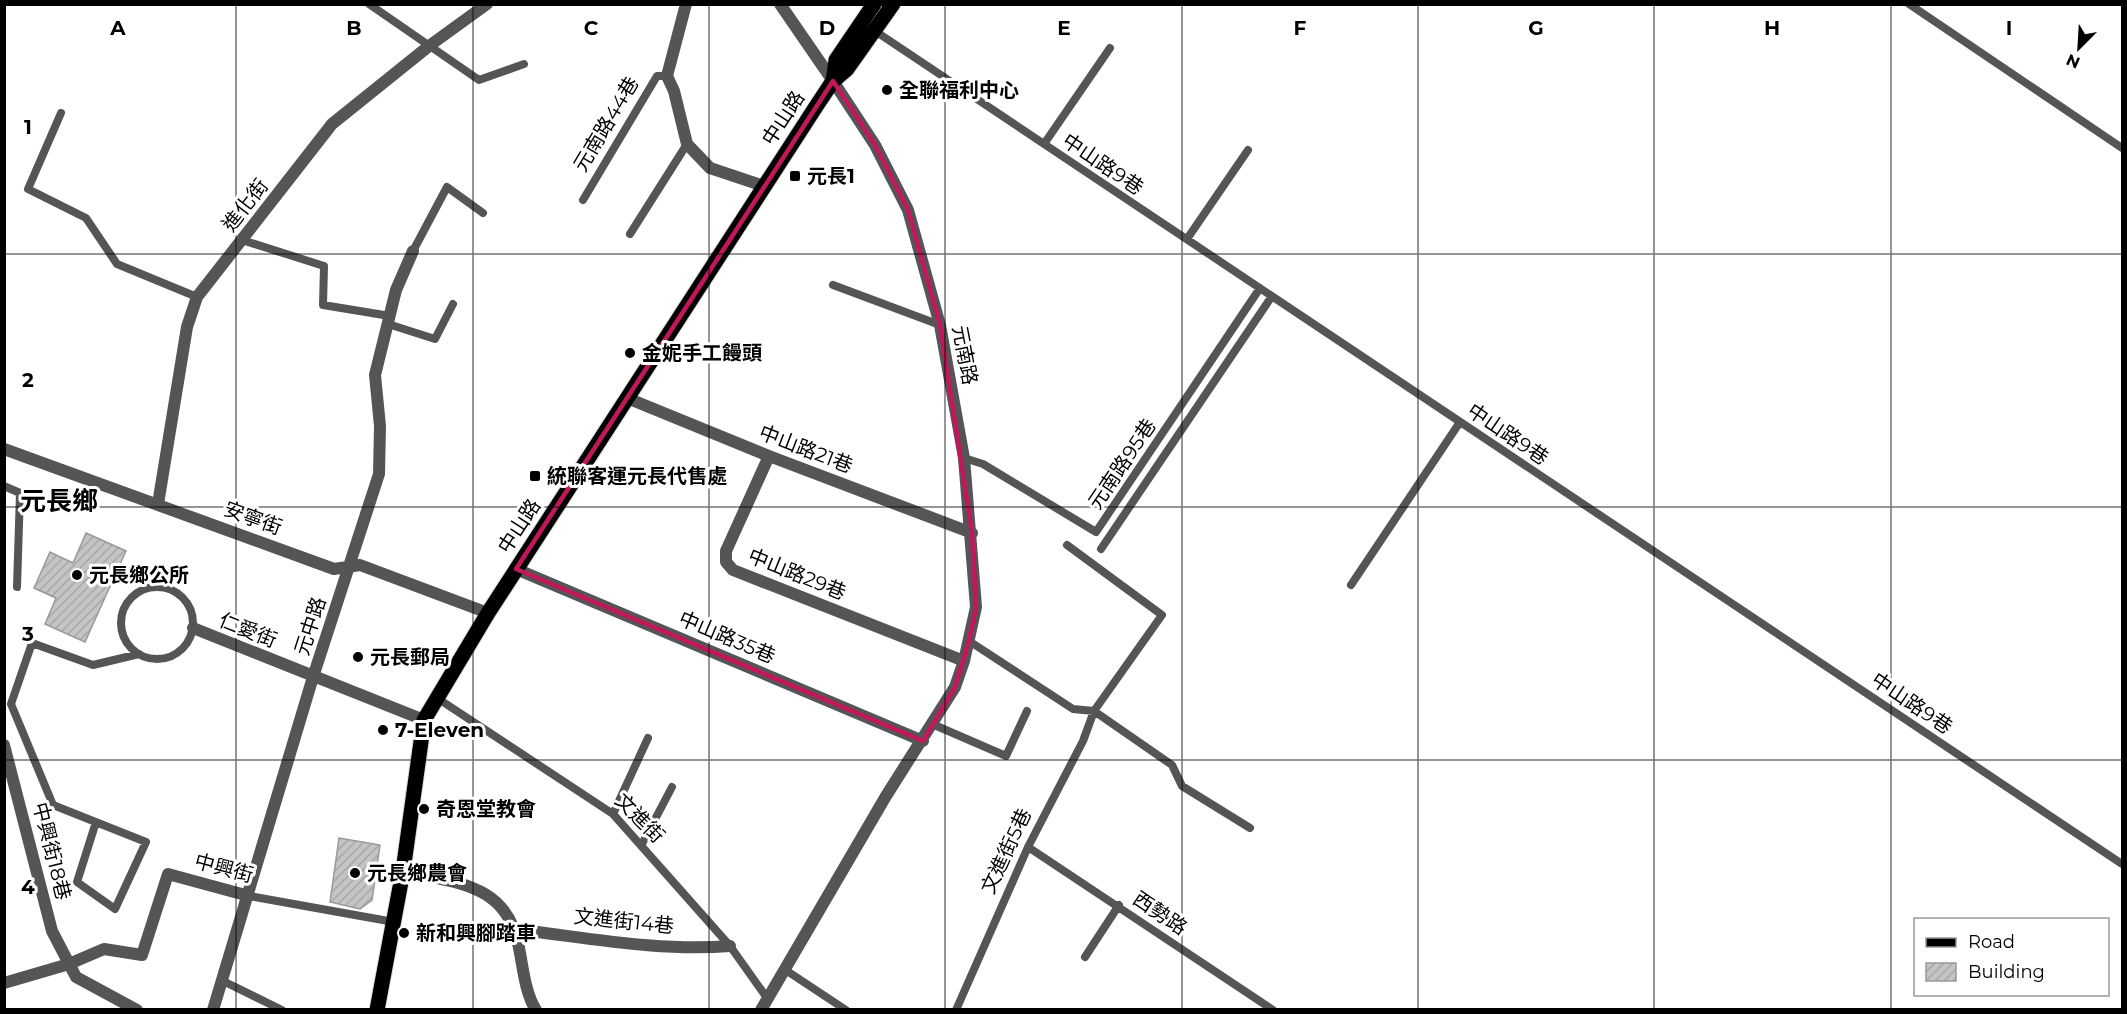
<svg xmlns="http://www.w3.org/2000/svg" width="2127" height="1014" font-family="Montserrat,'Noto Sans TC',sans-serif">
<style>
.building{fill:url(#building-hatch);stroke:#999;stroke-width:1.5}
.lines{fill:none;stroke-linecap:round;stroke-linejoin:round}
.primary-casing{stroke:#dbdbdb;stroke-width:17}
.service{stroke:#555;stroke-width:8}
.minor{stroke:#555;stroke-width:12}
.tertiary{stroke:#555;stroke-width:12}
.primary{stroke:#000;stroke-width:15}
.marked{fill:none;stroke:#c2185b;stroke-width:4.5;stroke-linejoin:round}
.grid{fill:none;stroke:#000;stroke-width:1.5;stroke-opacity:0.55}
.poi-dot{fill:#000;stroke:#fff;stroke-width:2}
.labels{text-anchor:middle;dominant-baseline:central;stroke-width:6;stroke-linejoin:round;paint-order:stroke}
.poi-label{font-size:20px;font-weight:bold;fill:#000;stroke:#fff;text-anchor:start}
.street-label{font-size:20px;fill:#000;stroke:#fff}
.district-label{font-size:26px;font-weight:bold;fill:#000;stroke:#fff}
.grid-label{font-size:20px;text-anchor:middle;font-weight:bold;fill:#000;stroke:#fff;stroke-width:6;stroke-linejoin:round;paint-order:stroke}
</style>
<defs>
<pattern id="building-hatch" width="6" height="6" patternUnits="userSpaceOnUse" patternTransform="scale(1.5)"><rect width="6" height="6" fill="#c4c4c4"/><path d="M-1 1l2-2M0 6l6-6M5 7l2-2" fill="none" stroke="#a7a7a7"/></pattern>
</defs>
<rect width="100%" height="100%" fill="#fff"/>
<path class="building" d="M86 533 126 551 85 642 45 624 56 598 34 588 50 552 73 563Z
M339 838 380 845 372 900 360 909 330 902Z"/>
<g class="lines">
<g class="primary-casing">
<path id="primary" d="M833 81 836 60 874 4
M377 1010 403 871 424 720 488 613 817 105 833 81 847 69 893 4"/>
</g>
<path class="service" d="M369 4 479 80 524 64
M1909 4 2122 148
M875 31 2122 864
M61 113 28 189 86 218 117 264 197 297
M1044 144 1110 48
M583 200 657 76H667
M630 234 687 144
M1187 239 1248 150
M242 240 324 266 323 305 390 316
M413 251 447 187 483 213
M833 285 940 325
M388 324 435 339 453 304
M964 458 983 464 1096 532 1260 288
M4 486 20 493 17 587
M1101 549 1272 296
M1351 585 1460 422
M121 623a36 36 0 1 1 72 0a36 36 0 1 1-72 0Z
M969 641 1073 709 1094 711 1162 615 1067 545
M437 698 613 814 730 946 767 998
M932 724 1006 756 1027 711
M613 814 648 738
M96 822 77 882 115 909 146 842 53 805 11 704 32 643 93 665 139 654
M642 844 672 787
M1028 847 1273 1010
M249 896 394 922
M1085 957 1119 905
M784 969 846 1010
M223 981 282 1010
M956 1010 1028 847 1083 741 1094 711 1172 765 1182 786 1250 828"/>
<path class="minor" d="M686 4 667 76 674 91 687 144 710 168 764 186
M627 398 769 456 972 533
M4 449 334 569 360 565 488 613
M769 456 726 551V562L733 570 964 661
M158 504 187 327 197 297 332 124 429 46 487 4
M516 569 923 741
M193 628 424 720
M4 745 52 931 76 977 137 1010
M403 871C456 883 508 883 519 948 523 967 525 993 536 1010
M513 929C584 937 659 952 730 946
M4 983 69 964 104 949 142 955 168 874 249 896
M213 1010 313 677 379 474 380 426 375 375 396 290 413 251
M761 1010 886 796 955 687 964 661 976 607 964 458 940 325 908 210 875 145 833 81"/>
<path class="tertiary" d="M780 4 833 81"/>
<use href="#primary" class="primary"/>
</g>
<path class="marked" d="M833 81 875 145 908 210 940 325 972 533 976 607 969 641 955 687 923 741 516 569Z"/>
<path class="grid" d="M236 4V1010M473 4V1010M709 4V1010M945 4V1010M1182 4V1010M1418 4V1010M1654 4V1010M1891 4V1010M4 254H2122M4 507H2122M4 760H2122"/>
<g class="poi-dot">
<circle cx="887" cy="90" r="6"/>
<rect x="789" y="170" width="12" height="12" rx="3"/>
<circle cx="630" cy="353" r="6"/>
<rect x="529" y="470" width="12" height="12" rx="3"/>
<circle cx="77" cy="575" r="6"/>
<circle cx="358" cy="657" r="6"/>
<circle cx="383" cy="730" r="6"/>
<circle cx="424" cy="809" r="6"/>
<circle cx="355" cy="873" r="6"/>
<circle cx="404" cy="933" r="6"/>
</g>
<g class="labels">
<g class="poi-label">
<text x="899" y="90">全聯福利中心</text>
<text x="807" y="176">元長1</text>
<text x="642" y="353">金妮手工饅頭</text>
<text x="547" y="476">統聯客運元長代售處</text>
<text x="89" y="575">元長鄉公所</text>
<text x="370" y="657">元長郵局</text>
<text x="395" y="730">7-Eleven</text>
<text x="436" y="809">奇恩堂教會</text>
<text x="367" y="873">元長鄉農會</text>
<text x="416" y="933">新和興腳踏車</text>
</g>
<g class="street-label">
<text transform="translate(783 118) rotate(-57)">中山路</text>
<text transform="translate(606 124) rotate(-59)">元南路44巷</text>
<text transform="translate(1103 164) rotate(34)">中山路9巷</text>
<text transform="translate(245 205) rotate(-52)">進化街</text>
<text transform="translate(965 355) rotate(79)">元南路</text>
<text transform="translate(1508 434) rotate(34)">中山路9巷</text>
<text transform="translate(806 449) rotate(21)">中山路21巷</text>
<text transform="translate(1122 464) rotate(-56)">元南路95巷</text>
<text transform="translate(253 518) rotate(20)">安寧街</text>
<text transform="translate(519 526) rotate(-57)">中山路</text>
<text transform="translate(797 574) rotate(22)">中山路29巷</text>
<text transform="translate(310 626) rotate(-72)">元中路</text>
<text transform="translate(248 630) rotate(22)">仁愛街</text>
<text transform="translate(727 637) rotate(23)">中山路35巷</text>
<text transform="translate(1912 703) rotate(34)">中山路9巷</text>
<text transform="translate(640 818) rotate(45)">文進街</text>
<text transform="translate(52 851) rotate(76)">中興街18巷</text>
<text transform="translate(1006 851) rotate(-65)">文進街5巷</text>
<text transform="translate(224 868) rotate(15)">中興街</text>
<text transform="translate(1160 913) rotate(34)">西勢路</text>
<text transform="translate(624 921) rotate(6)">文進街14巷</text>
</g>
<g class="district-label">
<text x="59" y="501">元長鄉</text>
</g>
</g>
<g class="grid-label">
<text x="118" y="35">A</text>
<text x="354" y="35">B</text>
<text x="591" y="35">C</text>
<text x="827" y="35">D</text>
<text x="1064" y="35">E</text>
<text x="1300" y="35">F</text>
<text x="1536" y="35">G</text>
<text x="1772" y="35">H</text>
<text x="2009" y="35">I</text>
<text x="28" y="134">1</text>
<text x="28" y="387">2</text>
<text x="28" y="641">3</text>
<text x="28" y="894">4</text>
</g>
<rect width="2127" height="1014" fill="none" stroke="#000000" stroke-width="12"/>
<rect x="1914" y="918" width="195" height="78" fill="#ffffff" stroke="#999999" stroke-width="1.5"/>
<rect x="1926" y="938" width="30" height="9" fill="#000000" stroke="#999999" stroke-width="1.5"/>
<text x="1968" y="948" font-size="18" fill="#000000">Road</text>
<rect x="1926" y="963" width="30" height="18" fill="url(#building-hatch)" stroke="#999999" stroke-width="1.5"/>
<text x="1968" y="978" font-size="18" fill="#000000">Building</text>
<g transform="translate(2079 48) rotate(204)" stroke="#ffffff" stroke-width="4.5" paint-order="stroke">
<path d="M0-4.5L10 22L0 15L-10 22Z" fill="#000000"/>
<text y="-9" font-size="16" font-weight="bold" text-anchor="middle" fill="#000000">N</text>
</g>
</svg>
